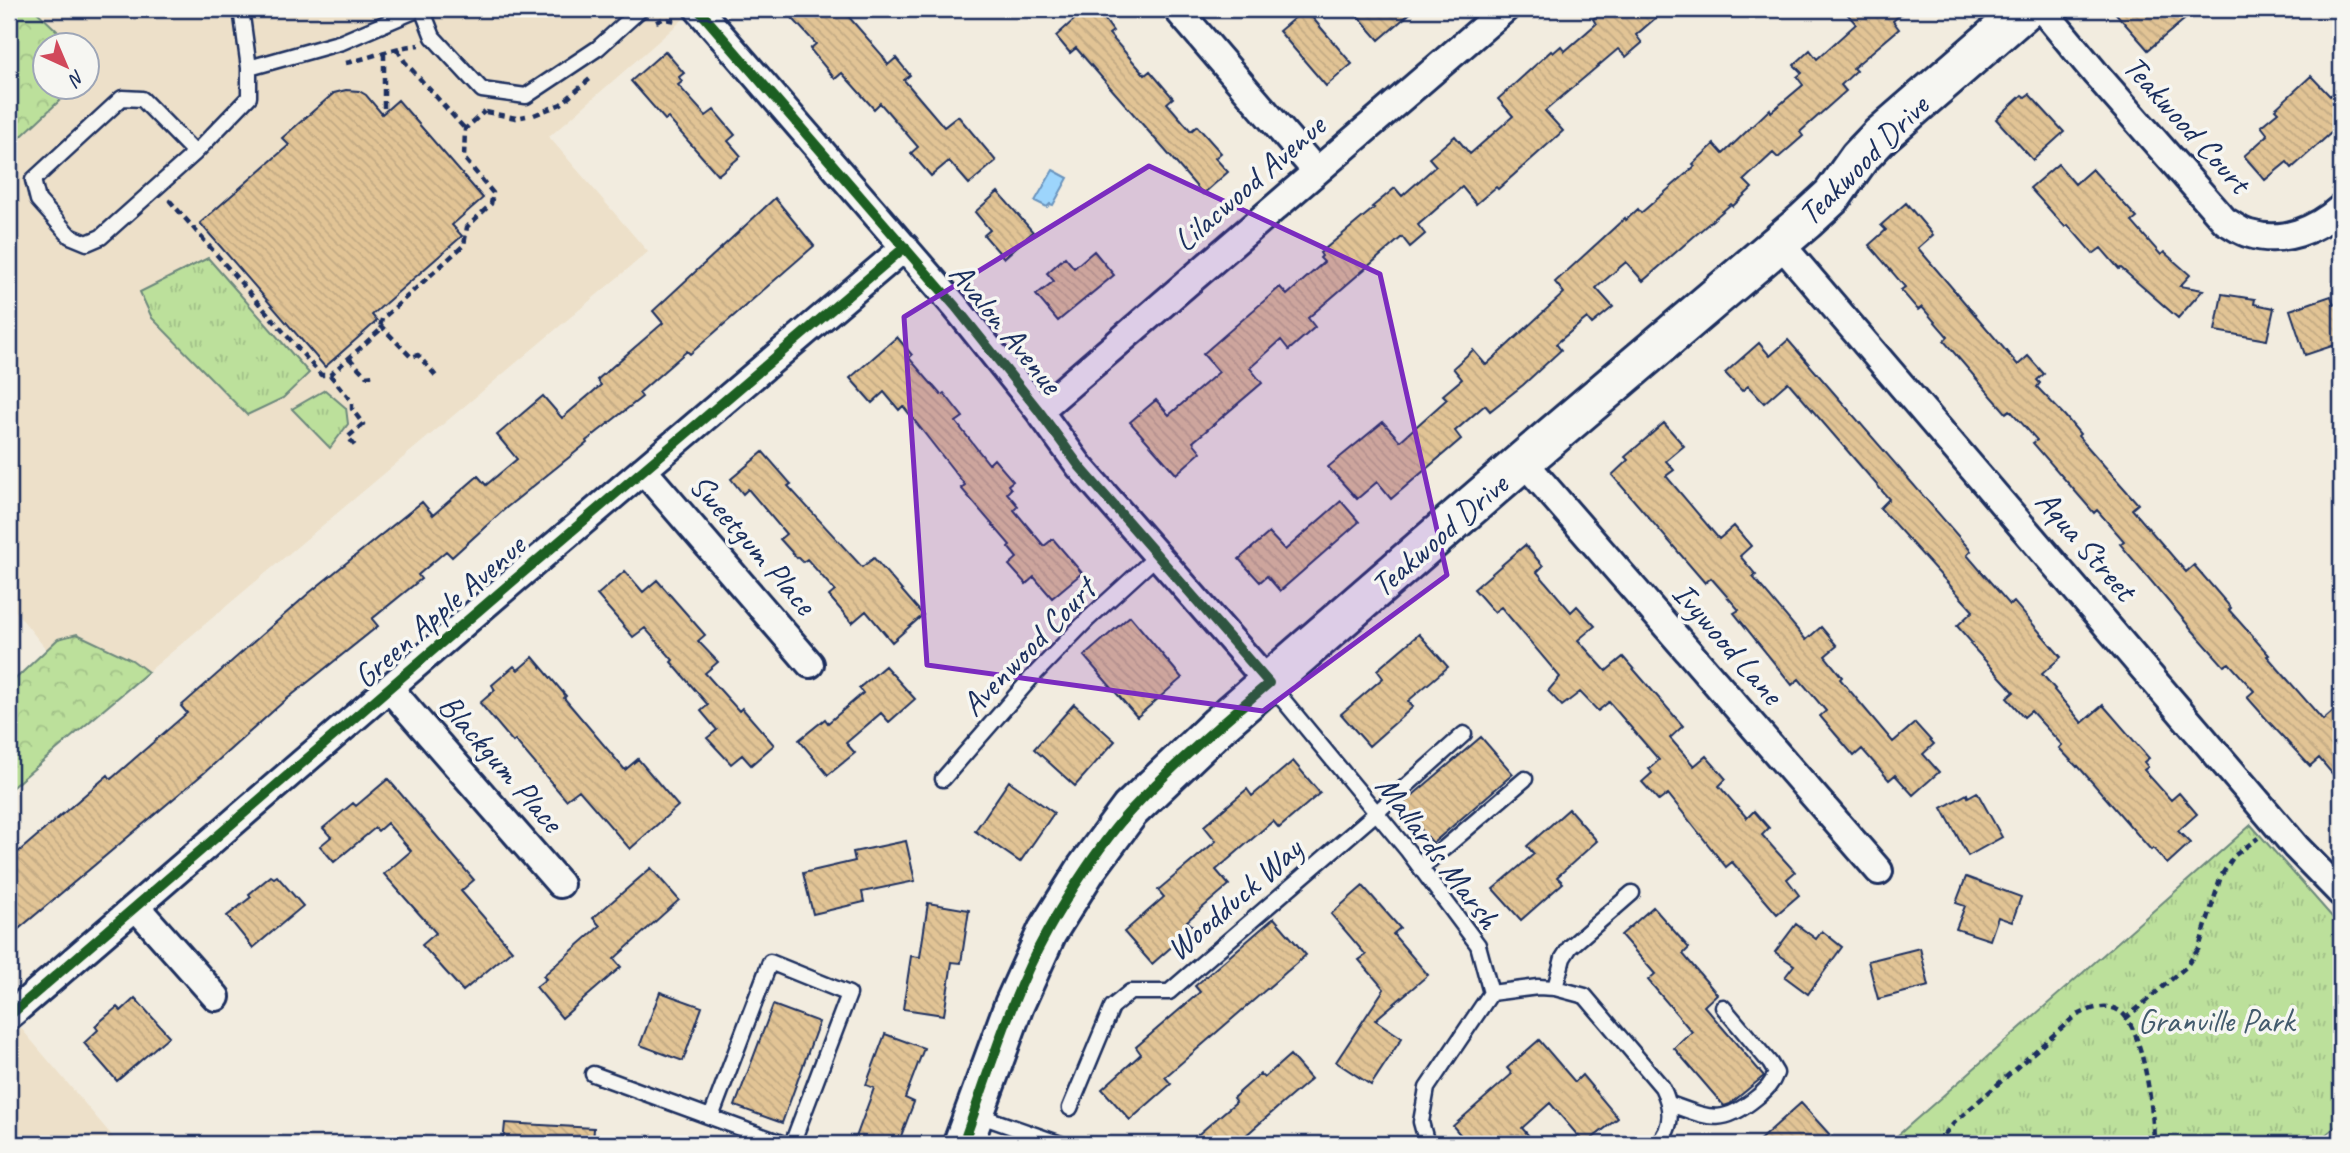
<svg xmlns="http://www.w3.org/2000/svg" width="2350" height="1153" font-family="Caveat,sans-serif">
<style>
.built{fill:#ede0c9}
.forest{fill:url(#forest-crowns);stroke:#6c887c;stroke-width:2}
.park{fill:url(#park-tufts);stroke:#6c887c;stroke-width:2}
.water{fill:#9dd5fc;stroke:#6993bd;stroke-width:2}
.building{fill:url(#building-back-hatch);stroke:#1b2f5e;stroke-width:2}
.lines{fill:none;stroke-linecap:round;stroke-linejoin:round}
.lane-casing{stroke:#1b2f5e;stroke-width:19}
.street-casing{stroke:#1b2f5e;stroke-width:32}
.secondary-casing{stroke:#1b2f5e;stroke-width:44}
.path{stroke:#1b2f5e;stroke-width:4.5;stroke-dasharray:7 5;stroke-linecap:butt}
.lane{stroke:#f6f6f2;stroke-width:14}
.street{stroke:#f6f6f2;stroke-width:26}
.secondary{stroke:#f6f6f2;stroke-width:38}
.cycleway-casing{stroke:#f6f6f2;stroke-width:15}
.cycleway{stroke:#1b5e20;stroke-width:10}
.marked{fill:#7b2cbf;fill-opacity:0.2;stroke:#7b2cbf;stroke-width:5;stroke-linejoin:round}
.labels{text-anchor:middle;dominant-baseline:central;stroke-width:7;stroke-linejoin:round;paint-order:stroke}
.street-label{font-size:33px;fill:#1b2f5e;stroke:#f6f6f2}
.park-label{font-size:33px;fill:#435b6d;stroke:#f6f6f2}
</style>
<defs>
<pattern id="forest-crowns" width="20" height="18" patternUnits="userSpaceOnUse" patternTransform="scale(1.75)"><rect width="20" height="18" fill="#bce09b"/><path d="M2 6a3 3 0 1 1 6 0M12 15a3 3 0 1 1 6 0" fill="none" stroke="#a1c088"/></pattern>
<pattern id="park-tufts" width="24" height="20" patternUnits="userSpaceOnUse" patternTransform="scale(1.75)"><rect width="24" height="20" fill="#bce09b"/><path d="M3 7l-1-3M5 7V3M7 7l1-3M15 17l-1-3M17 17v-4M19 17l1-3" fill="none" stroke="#a1c088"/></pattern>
<pattern id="building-back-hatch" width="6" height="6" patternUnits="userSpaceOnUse" patternTransform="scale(1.75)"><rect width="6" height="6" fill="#e2c495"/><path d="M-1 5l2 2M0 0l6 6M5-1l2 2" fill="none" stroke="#c1a983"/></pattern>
</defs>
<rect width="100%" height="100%" fill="#f2ecdf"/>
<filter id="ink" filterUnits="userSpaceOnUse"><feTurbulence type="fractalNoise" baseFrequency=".0143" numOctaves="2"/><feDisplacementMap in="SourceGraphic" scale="14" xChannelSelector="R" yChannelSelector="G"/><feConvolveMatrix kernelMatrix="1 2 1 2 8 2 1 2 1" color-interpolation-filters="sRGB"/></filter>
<g filter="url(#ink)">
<path class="built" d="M34 9H695L549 137 648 252 98 714 9 603V148L73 88H88V74L94 68 88 61V46L72 45Z
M9 1014 119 1144H9Z"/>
<path class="forest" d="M9 9H34L72 45 46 46V88H73L9 148Z
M77 634 132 660 148 672 9 790V685L58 639Z"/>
<path class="park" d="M208 258 309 373 283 398 247 415 152 318 140 292Z
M325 390 346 408 348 424 330 448 292 409Z
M2251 825 2341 927V1122L2315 1144H1888Z"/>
<path class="water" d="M1053 170 1068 178 1053 205 1050 204 1047 207 1035 201Z"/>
<path class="building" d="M784 9H842L882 55 888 65 896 58 910 75 904 80 944 127 958 116 996 161 969 184 949 161 931 176 911 153 918 147 880 103 874 109 842 73 835 79 810 49 816 44Z
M1086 9H1097L1113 31 1109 34 1145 75 1150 71 1173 98 1167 103 1191 131 1197 126 1221 153 1215 158 1228 172 1203 194 1076 48 1070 53 1056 36Z
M1305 9 1352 64 1326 86 1279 31Z
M1352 9H1415L1379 40Z
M1605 9H1666L1636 35 1642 43 1626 57 1618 49 1545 111 1563 131 1498 189 1496 187 1476 204 1462 187 1418 225 1425 234 1410 247 1402 237 1308 318 1315 327 1289 350 1281 340 1250 368 1262 383 1193 442 1201 452 1176 474 1130 422 1156 400 1169 415 1219 372 1203 354 1280 287 1287 295 1324 262 1320 258 1322 256 1320 253 1374 208 1372 207 1395 188 1402 196 1436 166 1429 158 1455 136 1470 154 1513 116 1498 99 1551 51 1553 53 1561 46 1565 51 1596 24 1593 19Z
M1843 9H1907L1893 21 1899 29 1853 68 1856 71 1841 85 1846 91 1800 132 1803 136 1778 158 1773 153 1744 180 1752 188 1733 206 1731 204 1643 281 1626 262 1596 288 1613 307 1592 324 1587 318 1556 344 1561 350 1523 385 1490 411 1485 405 1455 431 1461 439 1391 499 1377 482 1357 499 1328 467 1383 422 1400 441 1447 399 1443 395 1462 379 1453 368 1473 350 1486 365 1564 293 1555 282 1625 218 1626 220 1638 209 1641 213 1695 166 1693 164 1714 144 1723 154 1770 109 1771 112 1803 85 1797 77 1802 73 1794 65 1810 50 1817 59 1856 24Z
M2112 9H2197L2148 50Z
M665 51 684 73 679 77 682 82 678 85 706 116 714 110 735 135 728 141 741 156 718 175 668 118 665 120 631 81Z
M2311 76 2330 96 2341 86V124L2292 168 2287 162 2265 180 2244 156 2268 135 2261 126 2278 112 2275 109Z
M346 90 359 91 366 95 382 114 398 100 483 198 452 225 462 236 372 315 377 321 325 367 200 223 289 145 282 138 334 93Z
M2029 94 2064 132 2033 160 1996 119 2022 95 2025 97Z
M2058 164 2075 184 2092 169 2137 218 2132 222 2161 255 2164 252 2190 275 2180 286 2203 290 2178 318 2121 268 2119 269 2101 248 2093 254 2068 225 2065 227 2030 188Z
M998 192 1033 232 1004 258 984 235 990 230 975 212Z
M775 198 814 246 690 354 687 351 639 393 642 397 586 441 587 443 506 508 452 557 446 551 418 575 421 579 372 619 378 626 282 703 204 773 9 937V860L108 775 111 779 187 713 181 706 309 593 422 502 433 515 478 476 486 485 517 459 497 435 543 396 562 418 601 385 597 380 663 323 653 311Z
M1906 203 1933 235 1918 248 2018 365 2028 356 2044 374 2037 380 2040 383 2037 387 2065 416 2080 434 2078 436 2138 504 2132 509 2186 572 2194 565 2231 608 2229 610 2269 655 2267 656 2323 720 2341 704V784L2319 758 2310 766 2270 723 2247 697 2254 691 2229 663 2224 666 2193 631 2120 544 2124 541 2097 510 2094 513 2033 443 2037 440 2010 410 2006 413 1974 376 1944 341 1948 337 1922 307 1918 310 1901 290 1905 287 1869 245 1886 230 1881 225Z
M1094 251 1114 275 1058 321 1036 295 1054 281 1047 273 1065 257 1074 268Z
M2222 294 2255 299 2254 304 2274 308 2267 340 2215 331Z
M2331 296 2334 305 2341 303V343L2305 355 2290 310Z
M897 337 912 355 909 358 941 395 944 393 963 417 956 422 989 464 994 459 1013 481 1008 485 1011 489 1007 493 1018 506 1014 510 1044 546 1053 539 1082 573 1052 598 1034 577 1026 584 1009 565 1017 558 1008 547 1010 545 961 488 965 485 903 406 899 410 884 392 872 403 850 378Z
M1788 340 1971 551 1967 555 2010 605 2014 602 2061 657 2042 674 2055 689 2054 690 2082 723 2103 705 2149 758 2144 762 2148 767 2144 770 2171 800 2179 793 2197 814 2178 831 2190 843 2167 864 2153 848 2151 850 2078 766 2077 767 2059 748 2062 745 2031 711 2024 717 2007 698 2014 692 1970 644 1972 643 1957 626 1973 611 1880 508 1889 499 1788 382 1764 403 1748 386 1742 391 1725 373 1759 343 1770 356Z
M1664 423 1684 446 1666 461 1674 470 1666 476 1719 539 1734 526 1751 546 1740 556 1756 575 1753 577 1806 640 1821 627 1837 646 1825 656 1842 677 1840 679 1893 742 1915 723 1934 744 1923 754 1939 772 1913 795 1895 775 1889 780 1862 749 1854 756 1820 716 1826 711 1799 679 1792 685 1734 613 1739 610 1711 578 1705 583 1612 475 1628 460 1625 457Z
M763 452 791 484 788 486 862 567 874 558 923 615 892 642 866 611 852 623 829 596 835 591 807 559 803 562 798 557 797 558 780 539 786 534 748 489 743 494 731 479Z
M1341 501 1359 522 1280 591 1267 576 1260 582 1239 559 1269 533 1285 550Z
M1525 545 1543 566 1537 572 1571 612 1577 606 1595 626 1578 640 1606 671 1623 657 1683 726 1670 738 1694 766 1706 756 1726 779 1719 786 1747 818 1754 811 1769 828 1762 835 1795 872 1787 879 1799 895 1777 914 1732 862 1726 867 1668 794 1659 801 1642 782 1652 773 1649 769 1659 760 1609 702 1598 711 1580 692 1562 706 1548 691 1560 677 1501 607 1494 612 1474 589Z
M625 571 643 592 657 580 705 635 698 641 718 662 705 673 739 711 742 708 774 745 751 765 742 755 731 764 707 738 717 730 701 711 708 705 671 662 673 660 645 628 633 637 597 595Z
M1130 616 1182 678 1137 717 1084 656Z
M1419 634 1448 667 1408 701 1413 707 1369 746 1341 714 1383 678 1377 670Z
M533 657 566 696 564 698 625 770 638 759 678 806 630 849 579 790 566 800 515 740 513 742 480 703 495 690 492 685 514 666 518 670Z
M885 666 915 699 889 722 881 713 846 743 855 753 828 775 799 740 825 719 828 723 863 693 859 688Z
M1074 704 1115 741 1075 786 1034 749Z
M1481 737 1513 774 1433 843 1400 806Z
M1293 761 1320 793 1279 828 1273 821 1216 870 1229 885 1187 921 1194 927 1152 964 1124 932 1164 897 1158 890 1216 841 1204 826 1247 789 1252 796Z
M388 779 474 880 461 891 512 950 463 991 422 945 436 933 384 874 411 851 387 823 378 831 375 828 334 862 320 846 331 837 323 828 353 803 356 806Z
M1009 781 1054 813 1020 862 975 831Z
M1977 792 2002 837 1968 856 1942 808 1967 794 1968 797Z
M1569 809 1597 841 1557 877 1563 883 1521 920 1493 889 1534 854 1527 846Z
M906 841 915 881 862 892 864 902 813 914 803 873 855 861 853 852Z
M651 868 679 900 614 959 621 967 562 1018 536 987 546 979 543 976 600 926 593 918Z
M271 876 274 878 277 876 303 906 253 948 227 916 251 897 249 894Z
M1966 877 2021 897 2012 922 1998 917 1990 940 1956 929 1965 906 1956 903Z
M1363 886 1400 928 1393 934 1428 975 1375 1020 1402 1038 1371 1085 1336 1062 1384 989 1359 960 1366 955 1331 914Z
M928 903 969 910 961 963 952 962 944 1015 903 1009 911 956 920 957Z
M1653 907 1689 948 1683 954 1717 994 1704 1006 1764 1076 1730 1104 1724 1106 1674 1048 1692 1032 1648 980 1655 974 1621 935Z
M1274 918 1306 955 1165 1077 1171 1084 1130 1120 1102 1089 1141 1054 1136 1047 1200 992 1195 986Z
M1796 924 1816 939 1822 931 1842 947 1808 994 1785 977 1794 965 1775 952Z
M1920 948 1929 986 1878 999 1868 961Z
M660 992 702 1007 683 1061 640 1045Z
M135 998 169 1036 117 1081 84 1043 98 1030 95 1026 117 1007 121 1011Z
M773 1005 819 1022 782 1123 735 1106Z
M885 1034 924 1048 905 1098 914 1102 898 1144H868L855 1140 874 1088 866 1085Z
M1539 1040 1575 1082 1582 1075 1618 1118 1585 1144 1550 1103 1522 1128 1536 1144H1468L1453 1126 1512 1074 1507 1068Z
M1290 1055 1311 1079 1283 1103 1236 1144H1187L1236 1102 1233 1098 1260 1074 1264 1078Z
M1801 1103 1830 1135 1819 1144H1755Z
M505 1123 594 1128 593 1144H503Z"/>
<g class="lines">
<g class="lane-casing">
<path id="lane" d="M241 9 249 68 342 42 419 9
M422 9 433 37 482 90 526 96 598 48 641 9
M195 153 142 99 122 98 33 180 38 200 70 236 87 243 101 237 195 153 249 97V68
M1270 684 1408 851 1478 945 1491 993 1427 1088 1421 1122 1427 1144
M943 779 1032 677 1088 619 1157 556
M1421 868 1525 779
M1555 988 1563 958 1570 947 1632 893
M1491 993 1538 987 1555 988 1585 996 1662 1087C1672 1107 1674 1127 1657 1144
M593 1074 784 1144
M1670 1104C1709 1118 1722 1126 1756 1098 1766 1090 1772 1084 1776 1073L1770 1063 1723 1007
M1070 1108 1112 1007 1130 992H1169L1376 813 1464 734
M975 1114 1061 1144
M711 1117 770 962 849 994 792 1144"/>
</g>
<g class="street-casing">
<path id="street" d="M698 9 955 306 1039 411 1080 467 1269 683
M1177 9 1316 171
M2042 9 2096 74 2225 221C2233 225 2241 232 2250 234 2283 244 2316 230 2341 208
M1779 242 2296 847 2341 893
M1039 411 1505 9
M1523 461 1879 871
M643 470 810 664
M390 689 560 884
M136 907 216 997
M9 1016 513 581 905 247"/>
</g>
<g class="secondary-casing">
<path id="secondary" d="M963 1144 1014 1005 1047 932 1087 868 1130 810 1219 725 1523 461 1805 221 1832 196 1859 158 1880 136 2026 9"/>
</g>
<path class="path" d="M656 22 663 19 677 21
M397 49 405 62 465 129
M346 63C370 58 394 47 419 45
M384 108V53
M486 112 516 118 526 116
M534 115 561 104 591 78
M171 200 170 201 321 375H330L379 331 382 319 464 245 467 227 491 204 493 193 464 158 465 129 485 111
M380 325 411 357 418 355 436 376
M349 358 366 376 374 375
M330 375 352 402V409L363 424 348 437 355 446
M2125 1019 2186 967 2199 948 2221 876 2234 856 2258 838
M1936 1144 1955 1122 2074 1017C2087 1010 2106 1001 2121 1012 2144 1031 2154 1115 2154 1144"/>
<use href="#lane" class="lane"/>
<use href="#street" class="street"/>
<use href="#secondary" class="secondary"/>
<g class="cycleway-casing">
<path id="cycleway" d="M698 9 955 306 1039 411 1080 467 1269 683C1222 723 1174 764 1132 809 1103 840 1068 894 1047 932 1010 998 989 1073 963 1144
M9 1016 513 581 905 247"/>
</g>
<use href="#cycleway" class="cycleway"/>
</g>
</g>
<path class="marked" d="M1149 166 1380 274 1447 575 1263 711 927 665 904 317Z"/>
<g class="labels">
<g class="street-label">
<text transform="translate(2187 124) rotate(48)">Teakwood Court</text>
<text transform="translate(1863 160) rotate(-45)">Teakwood Drive</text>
<text transform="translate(1249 183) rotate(-41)">Lilacwood Avenue</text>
<text transform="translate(1006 328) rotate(51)">Avalon Avenue</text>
<text transform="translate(1439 535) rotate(-41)">Teakwood Drive</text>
<text transform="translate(753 544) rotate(49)">Sweetgum Place</text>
<text transform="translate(2086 545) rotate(49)">Aqua Street</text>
<text transform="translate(439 611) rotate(-41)">Green Apple Avenue</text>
<text transform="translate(1728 643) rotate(49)">Ivywood Lane</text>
<text transform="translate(1028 647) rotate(-46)">Avenwood Court</text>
<text transform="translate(501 763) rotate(49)">Blackgum Place</text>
<text transform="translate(1438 852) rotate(53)">Mallards Marsh</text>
<text transform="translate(1234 899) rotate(-41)">Woodduck Way</text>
</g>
<g class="park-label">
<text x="2216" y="1021">Granville Park</text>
</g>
</g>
<rect width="2350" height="1153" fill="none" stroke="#f6f6f2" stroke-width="35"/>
<rect x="18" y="18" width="2315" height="1118" fill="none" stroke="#1b2f5e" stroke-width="2.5" filter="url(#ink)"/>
<g transform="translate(66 66) rotate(136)"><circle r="33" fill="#f6f6f2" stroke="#9ea6b7" stroke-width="2"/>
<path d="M0-5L12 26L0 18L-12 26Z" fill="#d1495b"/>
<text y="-10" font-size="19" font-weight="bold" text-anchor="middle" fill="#1b2f5e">N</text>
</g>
</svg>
